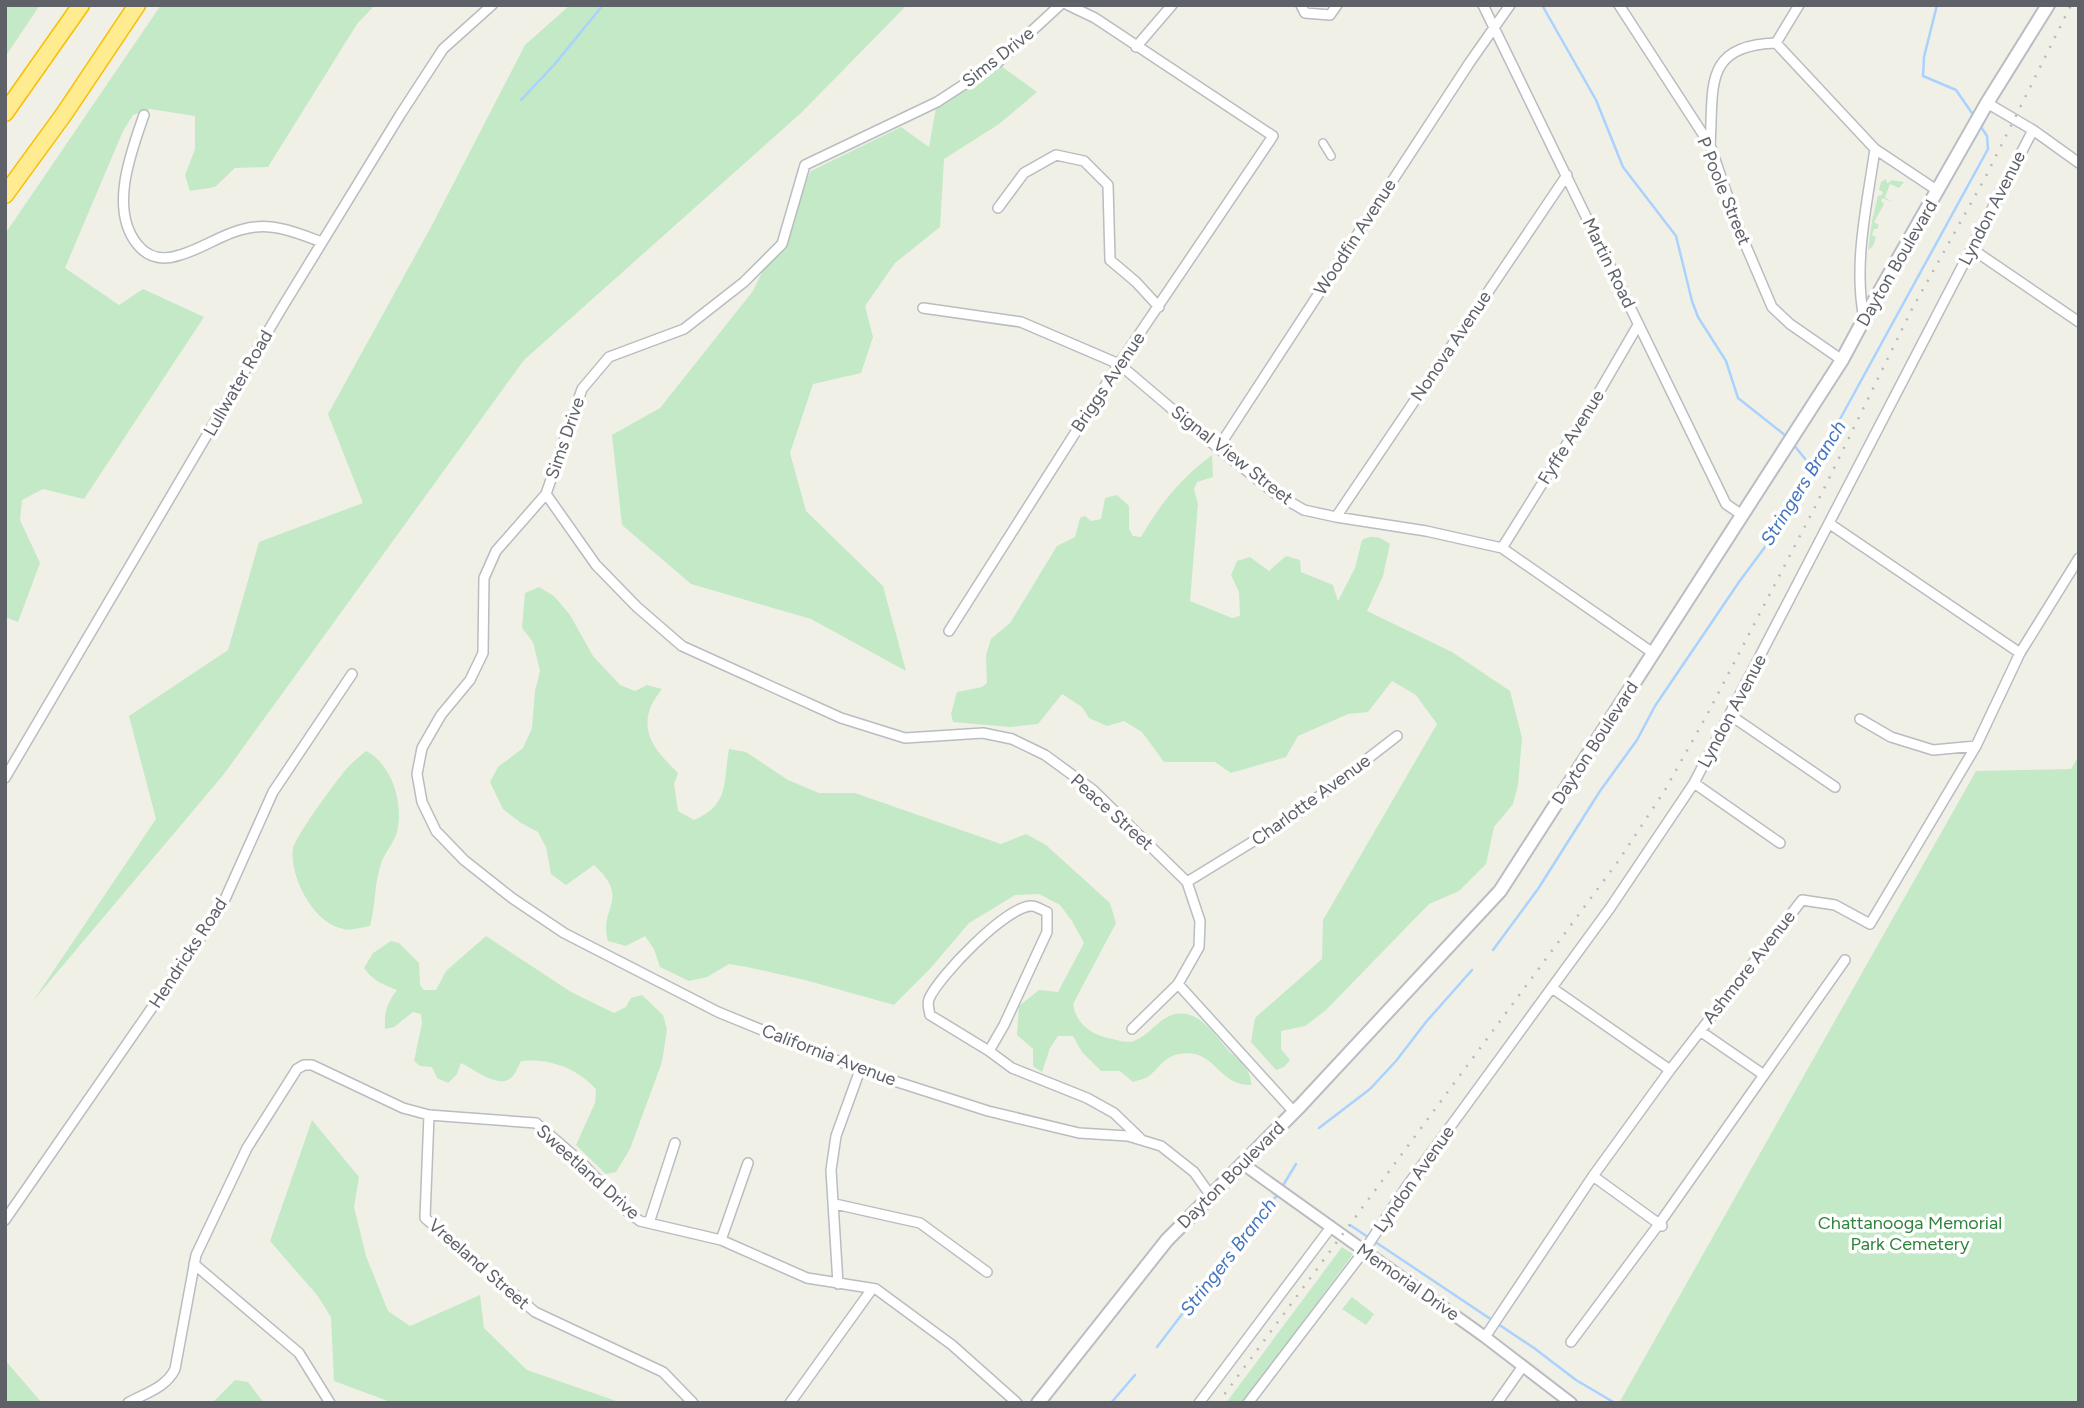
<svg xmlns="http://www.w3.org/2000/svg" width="2084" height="1408" font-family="Figtree,sans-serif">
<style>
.green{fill:#c3e9c6}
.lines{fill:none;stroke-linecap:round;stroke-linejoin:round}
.stream{stroke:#a9d2ff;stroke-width:2.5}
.pedestrian-casing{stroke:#b9bcc1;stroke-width:10}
.minor-casing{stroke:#b9bcc1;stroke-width:12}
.tertiary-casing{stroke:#b9bcc1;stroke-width:14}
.secondary-casing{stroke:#babdc3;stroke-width:16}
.motorway-casing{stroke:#f8bf00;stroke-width:19}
.pedestrian{stroke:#fff;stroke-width:7}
.minor{stroke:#fff;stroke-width:9}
.tertiary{stroke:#fff;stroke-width:10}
.secondary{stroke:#fff;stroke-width:12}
.motorway{stroke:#ffec90;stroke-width:16}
.rail{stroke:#b7b8b9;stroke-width:2.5;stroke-dasharray:2 9;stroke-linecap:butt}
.labels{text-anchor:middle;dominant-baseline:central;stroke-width:7;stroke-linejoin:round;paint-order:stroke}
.street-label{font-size:18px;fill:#5e6268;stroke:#fff}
.park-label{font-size:18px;fill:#31833c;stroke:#fff}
.water-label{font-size:19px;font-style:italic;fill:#4375bf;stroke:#fff}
</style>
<rect width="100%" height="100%" fill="#f1f0e7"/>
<path class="green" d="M5 5H40L5 57Z
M161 5H375L357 24 268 167 235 168 215 187 190 191 185 175 195 149V116L150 109 133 115 123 131 65 268 119 305 143 289 204 317 84 499 43 489 22 500 20 520 40 563 18 622 5 617V234Z
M570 5H907L801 113 524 360 224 774 33 1001 156 819 129 716 228 650 259 542 363 503 328 414 431 227 525 45Z
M997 63 1037 92 999 124 944 159 940 227 895 263 865 306 873 337 861 373 813 384 790 453 806 511 883 586 906 671 811 619 691 584 622 525 612 435 660 408 753 291 811 171 901 127 929 147 937 102Z
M1886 179 1887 183 1890 182 1891 180 1904 182 1899 188 1890 184 1885 197 1892 202 1883 198 1881 201 1884 204 1874 222 1879 225 1877 229H1874L1872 235 1876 237 1873 246 1868 250 1872 221 1878 196 1882 195 1883 192 1879 190 1881 182Z
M1212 455 1213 477 1197 482 1194 489 1198 504 1190 601 1232 618 1240 616 1239 592 1231 575 1237 561 1250 557 1269 571 1286 556 1300 560 1301 572 1333 585 1338 601 1355 568 1362 540C1373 534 1380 537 1390 544L1383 576 1367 611 1452 652 1510 691 1522 738 1518 785 1513 804 1494 827 1486 864 1459 891 1429 904 1326 1010 1305 1026 1281 1031V1049L1290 1060 1284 1067 1276 1070 1251 1042 1255 1018 1322 959 1323 920 1437 724 1416 695 1392 681 1368 712 1348 714 1298 736 1286 757 1231 773 1215 762H1164L1142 732 1124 721 1107 726 1089 718 1082 707 1062 694 1038 724 1010 727 953 722 951 714 957 692 982 687 987 683 986 655 991 639 1010 623 1057 546 1075 537 1080 518 1085 516 1091 521 1101 519 1105 498 1117 495 1129 506V529L1133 536 1141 537C1160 504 1181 478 1212 455Z
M539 587 554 596 570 615 593 656 620 685 635 691 647 685 662 689C658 695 652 702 650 709 640 737 661 756 678 773L674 784 678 811 694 820C730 805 723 782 729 749L746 752 788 780 819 793H855L1001 844 1026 834 1046 845 1110 903 1116 923 1073 1004C1077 1026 1092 1035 1113 1039 1120 1041 1128 1043 1134 1041 1155 1033 1163 1007 1190 1015 1206 1020 1218 1039 1229 1051 1240 1061 1252 1070 1251 1085 1216 1085 1216 1047 1179 1054 1165 1056 1159 1068 1149 1076 1145 1079 1138 1080 1133 1082L1120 1071H1101L1082 1052 1073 1036H1058L1050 1048 1042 1072 1033 1066V1049L1017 1035 1019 1006 1039 990 1058 992 1084 943 1072 921 1060 905 1039 894 1015 895 969 923 929 970 894 1005 805 980 747 967 729 964 707 977 689 981 660 967 654 949 645 936 626 946 608 941C598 907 632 900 594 865L566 885 551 874 546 847 538 832 521 823 503 809 490 782 498 767 523 748 532 728 535 691 540 671 533 642 522 628 525 593Z
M366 751C392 764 404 804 397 832 393 844 386 851 382 861 374 881 376 905 370 926 362 927 351 931 344 929 314 925 289 876 293 849 294 838 340 775 350 765 355 760 361 755 366 751Z
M2079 755V1403H1619L1976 771 2071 769Z
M486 936 571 992 614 1013 626 1007 631 998 642 995 663 1015 667 1029 662 1062 630 1149 616 1172 606 1174 576 1145 595 1103 596 1089C577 1068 549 1058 521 1061 519 1065 516 1072 513 1076 500 1091 474 1069 461 1063L457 1074 448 1083 437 1078 432 1067 420 1066 414 1061 422 1023 421 1014 413 1012 394 1027 385 1029C384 1012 387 1003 397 990 384 985 373 981 364 968L373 953 391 941 399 943 419 963 420 985 424 990H436L446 971Z
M312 1120 359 1177 354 1207 366 1256 388 1311 410 1326 480 1295 484 1328 527 1370 622 1403H393L334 1381 331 1317 317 1295 270 1241Z
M1342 1247 1353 1254 1243 1403H1226Z
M1352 1297 1374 1314 1366 1325 1342 1309Z
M5 1360 42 1403H5Z
M235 1380 248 1382 264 1403H212Z"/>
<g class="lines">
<path class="stream" d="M1542 5 1596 100 1623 167 1676 236 1692 301 1698 317 1726 361 1738 398 1786 436
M1937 5 1924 57 1923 76 1956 90 1974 116
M521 100 554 65 603 5
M1793 444 1815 471
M1493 950 1538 889 1600 791 1637 740 1655 706 1739 582 1779 528 1815 471 1834 430 1988 149 1987 136 1979 124
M1319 1128 1370 1089 1396 1061 1426 1022 1472 970
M1282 1187 1296 1164
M1350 1225 1534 1348 1576 1380 1615 1403
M1157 1347 1237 1242 1279 1193
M1111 1403 1135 1375"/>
<g class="pedestrian-casing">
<path id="pedestrian" d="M1323 143 1331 156"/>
</g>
<g class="minor-casing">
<path id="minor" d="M1060 5 997 63 937 102 805 165 782 244 744 282 684 329 609 357 582 389 546 494 496 551 484 578 483 653 470 680 441 715 422 748 417 774 422 802 436 831 464 860 512 898 564 933 718 1012 860 1070 988 1111 1079 1133 1128 1136 1161 1146 1194 1172 1211 1196
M1301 5 1305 13 1330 15 1337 5
M1483 5 1726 504 1742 515
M1619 5 1710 145 1740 232 1772 307 1790 324 1842 360
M1776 43 1875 149 1938 191
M1136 47 1172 5
M1987 103 2033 130 2079 163
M144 115C131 152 109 209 137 244 148 258 162 261 180 255 205 248 227 230 255 227 277 224 302 235 322 242
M1710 145C1714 88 1702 45 1776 43L1799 5
M998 208 1024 173 1056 155 1084 161 1108 185 1110 260 1136 282 1159 307
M1972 249 2079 322
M923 308 1021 322 1119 364 1218 448 1276 494 1304 510 1336 517 1426 531 1502 548 1653 653
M1864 319C1853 263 1867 205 1875 149
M1218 448 1470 62 1510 5
M546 494 596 565 637 607 682 646 841 718 905 738 983 733 1012 739 1045 755 1093 790 1187 882 1200 921 1199 947 1178 984 1294 1112
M1336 517 1567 175
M1830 524 2020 653
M1502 548 1595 399 1638 325
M949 631 1119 364 1273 136 1095 18 1068 5
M1730 715 1835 787
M1860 719 1891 737 1933 750 1976 746
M5 778 280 311 400 115 443 49 492 5
M1694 783 1780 843
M1187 882 1291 818 1397 736
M1552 988 1670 1070
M1132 1029 1178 984
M1700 1031 1764 1075
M989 1051 1004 1025 1047 932V912C1042 910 1036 906 1032 906 1007 905 938 977 929 999 927 1005 929 1009 930 1015L989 1051 1012 1068 1087 1098 1114 1113 1140 1138
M429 1115 425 1218 535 1312 663 1372 693 1403
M1593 1176 1662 1226
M835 1204 920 1223 987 1272
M5 1220 221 908 273 792 352 674
M649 1223 675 1143
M721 1240 748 1163
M194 1264 299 1353 330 1403
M838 1284 831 1170 836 1136 860 1070
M1485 1337 1593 1176 1670 1070 1802 900 1835 905 1870 924 1976 746 2020 653 2079 558
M1571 1342 1659 1224 1845 960
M128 1403C145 1393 166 1388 175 1369L196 1255 247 1148 297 1069 304 1065H312L403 1108 429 1115 536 1123 581 1162 628 1212 640 1221 721 1240 807 1278 876 1289 952 1345 1017 1403
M790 1403 872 1289
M1199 1403 1331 1227
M1248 1403 1364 1251 1407 1186 1610 908 1694 783 2033 130
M1497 1403 1523 1366"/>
</g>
<g class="tertiary-casing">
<path id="tertiary" d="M1243 1164 1485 1337 1571 1403"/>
</g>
<g class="secondary-casing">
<path id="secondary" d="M1038 1403 1167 1240 1300 1106 1500 891 1842 360 1864 319 1987 103 2048 5"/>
</g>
<g class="motorway-casing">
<path id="motorway" d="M5 113 81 5
M5 195 64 114 137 5"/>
</g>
<use href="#pedestrian" class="pedestrian"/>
<use href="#minor" class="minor"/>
<use href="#tertiary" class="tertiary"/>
<use href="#secondary" class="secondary"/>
<use href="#motorway" class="motorway"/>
<path class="rail" d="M1218 1403 1619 860 1665 790 1708 713 1815 507 1912 309 1985 178 2071 5"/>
</g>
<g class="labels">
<g class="street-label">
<text transform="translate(998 57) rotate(-38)">Sims Drive</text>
<text transform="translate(1724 191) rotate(68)">P Poole Street</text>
<text transform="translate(1992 208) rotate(-63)">Lyndon Avenue</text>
<text transform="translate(1355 237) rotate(-57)">Woodfin Avenue</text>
<text transform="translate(1609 263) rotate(64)">Martin Road</text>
<text transform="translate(1897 263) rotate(-60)">Dayton Boulevard</text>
<text transform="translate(1451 346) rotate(-56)">Nonova Avenue</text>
<text transform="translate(1108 382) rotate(-56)">Briggs Avenue</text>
<text transform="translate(238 383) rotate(-60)">Lullwater Road</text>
<text transform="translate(1571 437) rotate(-58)">Fyffe Avenue</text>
<text transform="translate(565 438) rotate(-71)">Sims Drive</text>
<text transform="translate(1232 455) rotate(38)">Signal View Street</text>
<text transform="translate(1732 711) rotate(-62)">Lyndon Avenue</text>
<text transform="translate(1595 743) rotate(-57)">Dayton Boulevard</text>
<text transform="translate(1311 800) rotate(-36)">Charlotte Avenue</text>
<text transform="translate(1112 812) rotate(42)">Peace Street</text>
<text transform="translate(188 953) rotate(-57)">Hendricks Road</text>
<text transform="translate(1749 967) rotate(-52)">Ashmore Avenue</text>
<text transform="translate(829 1055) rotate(21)">California Avenue</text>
<text transform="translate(588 1172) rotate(42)">Sweetland Drive</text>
<text transform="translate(1231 1175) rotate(-45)">Dayton Boulevard</text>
<text transform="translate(1414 1179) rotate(-55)">Lyndon Avenue</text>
<text transform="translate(479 1264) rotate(41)">Vreeland Street</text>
<text transform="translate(1408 1282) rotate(35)">Memorial Drive</text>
</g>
<g class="park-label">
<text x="1910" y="1223">Chattanooga Memorial<tspan x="1910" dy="21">Park Cemetery</tspan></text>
</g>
<g class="water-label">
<text transform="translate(1803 483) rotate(-58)">Stringers Branch</text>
<text transform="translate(1228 1257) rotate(-52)">Stringers Branch</text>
</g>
</g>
<rect width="2084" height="1408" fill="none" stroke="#5e6268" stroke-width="14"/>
</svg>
